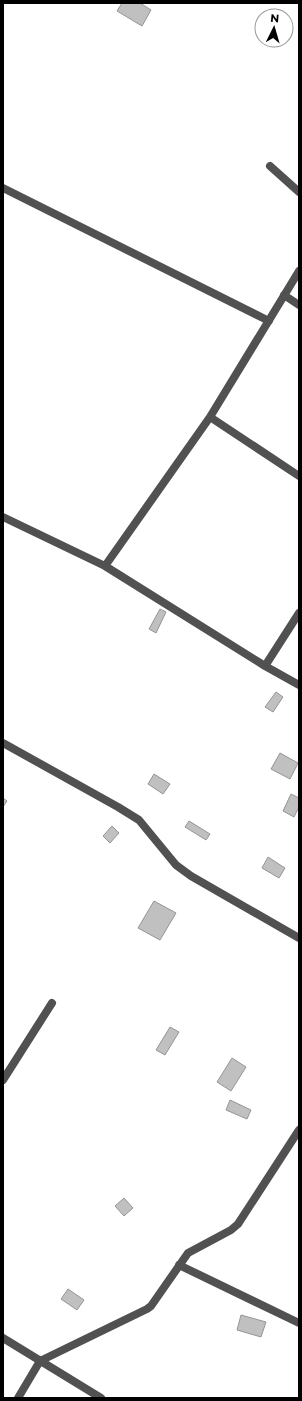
<svg xmlns="http://www.w3.org/2000/svg" width="302" height="1401" font-family="Montserrat,sans-serif">
<style>
.building{fill:#c0c0c0;stroke:#959595}
.lines{fill:none;stroke-linecap:round;stroke-linejoin:round}
.minor{stroke:#515151;stroke-width:8}
</style>
<rect width="100%" height="100%" fill="#fff"/>
<path class="building" d="M122 3H140L151 10 142 26 117 11Z
M160 609 166 612 156 633 149 629Z
M276 692 283 697 273 712 265 707Z
M280 753 298 763 290 779 271 769Z
M154 774 170 784 163 794 148 784Z
M291 794 299 798V807L294 817 283 811Z
M3 798 7 801 3 807Z
M189 821 210 834 206 840 185 827Z
M112 826 119 833 110 843 103 836Z
M268 857 285 868 279 878 262 868Z
M154 901 176 913 160 940 138 928Z
M170 1027 179 1032 165 1055 156 1050Z
M232 1058 246 1067 231 1091 217 1082Z
M230 1100 251 1110 247 1119 226 1110Z
M124 1198 133 1208 124 1216 115 1206Z
M68 1289 84 1300 77 1310 61 1299Z
M241 1315 266 1322 261 1337 237 1330Z"/>
<g class="lines">
<path class="minor" d="M270 166 299 192
M3 188 269 321
M284 295 299 305
M210 417 299 476
M3 517 105 566 265 666 299 685
M105 566 210 417 299 271
M265 666 299 613
M3 743 118 807 139 820 176 865 191 876 299 938
M3 1080 52 1003
M179 1265 299 1323
M3 1338 101 1398
M18 1398 40 1361 147 1309 151 1306 188 1253 231 1230 238 1224 299 1130"/>
</g>
<rect width="302" height="1401" fill="none" stroke="#000000" stroke-width="8"/>
<g transform="translate(274 28) rotate(5)"><circle r="19" fill="#ffffff" stroke="#999999"/>
<path d="M0-3L7 15L0 10L-7 15Z" fill="#000000"/>
<text y="-6" font-size="11" font-weight="bold" text-anchor="middle" fill="#000000">N</text>
</g>
</svg>
